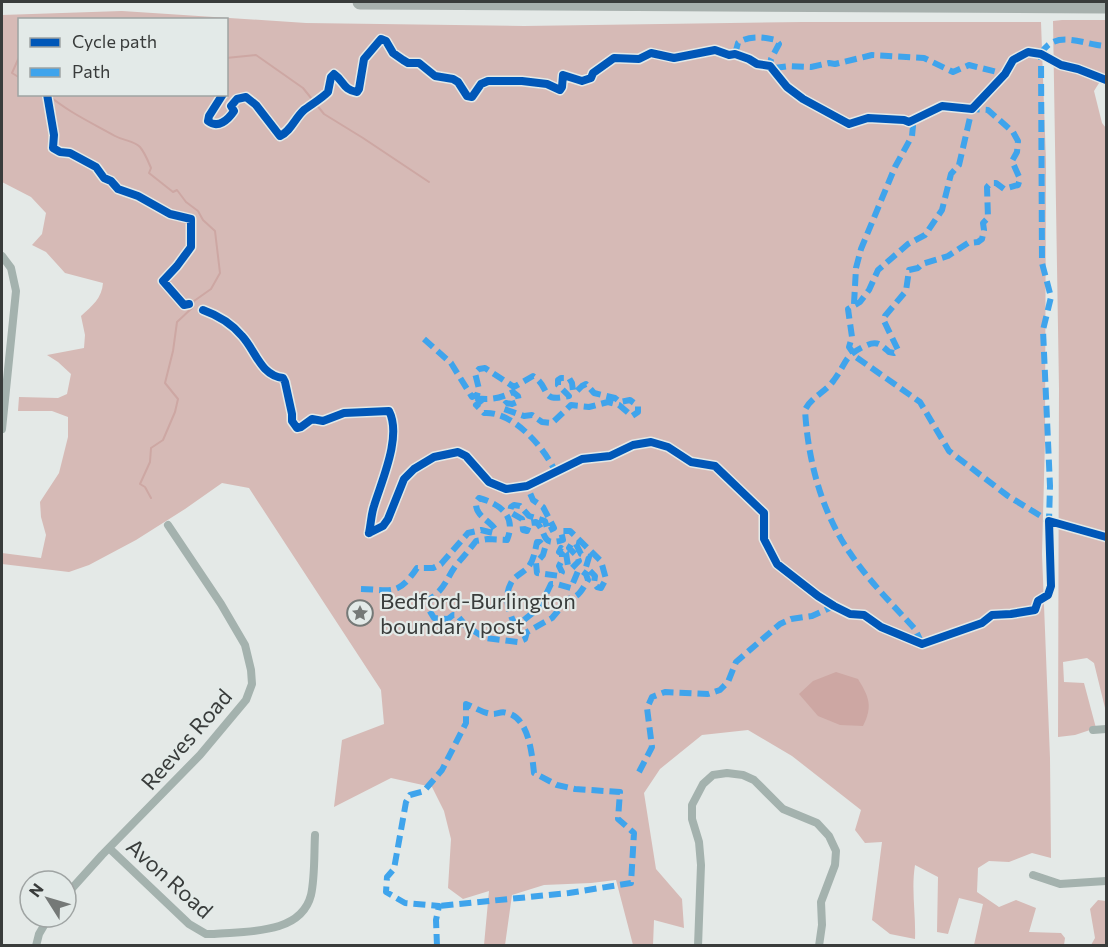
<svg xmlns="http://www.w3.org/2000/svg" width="1108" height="947" font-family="Commissioner,sans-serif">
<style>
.forest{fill:#d6bab6;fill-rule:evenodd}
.water{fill:#cda7a3}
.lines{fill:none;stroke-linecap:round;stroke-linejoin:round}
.stream{stroke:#cda7a3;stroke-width:2}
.minor{stroke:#a4b2ae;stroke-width:8}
.motorway{stroke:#a7b0ad;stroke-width:15}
.quiet{stroke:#3fa4ec;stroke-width:6;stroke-dasharray:12 6;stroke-linecap:butt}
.cycleway-casing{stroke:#e3eae8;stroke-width:11}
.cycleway{stroke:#0057b8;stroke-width:8}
.labels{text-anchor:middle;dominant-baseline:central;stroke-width:4.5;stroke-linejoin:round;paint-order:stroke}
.poi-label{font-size:22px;fill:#393c3b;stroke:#e3eae8;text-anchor:start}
.street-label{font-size:22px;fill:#393c3b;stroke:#e3eae8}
</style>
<rect width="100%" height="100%" fill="#e4e9e7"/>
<path class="forest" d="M122 11 306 23 524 26 803 22H1041L1046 161 1045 441 1042 554 1050 758 1051 858 1032 853 1009 862 989 861 978 868 977 892 999 907 1016 900 1036 908 1029 932 1061 933 1065 938 1064 945H974L983 904 959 898 948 934 937 932 938 877 915 865C911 890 916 914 915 939L890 934 872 920 882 842 865 843 855 830 861 810 792 756 748 730 702 735 660 769 644 793 656 869 682 899 684 928 654 920 653 945H633L616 880 591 883 544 885 512 895 505 945H484L489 891 463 899 448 888 451 839 444 811 432 787 391 778 334 807 342 740 384 724 381 690 249 488 222 483 185 509 136 540 89 565 69 572 2 564V553L41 558 46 535 41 517 40 502 59 473 68 437V417L52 411H18L19 397 58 398 67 394 71 374 58 362 47 355 84 348 85 335 81 316C92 306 102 298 103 283L65 273 46 252 32 245 42 234 46 213 31 197 2 182V15ZM20 20H226V94H20Z
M1062 20H1106V72L1094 91 1102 123 1106 128V712L1094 663 1087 658 1063 662 1064 682 1084 683 1096 728 1075 735 1058 737 1059 389 1053 21Z
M1098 900 1106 901V945H1091L1095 938 1090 909Z"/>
<path class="water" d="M836 672 858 679C869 697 873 706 863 726L840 725 818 716 799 694 813 681Z"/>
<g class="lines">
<path class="stream" d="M20 55 12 73 20 78
M226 58 256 55 303 88 324 114 363 138 429 182
M47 94C68 112 92 123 115 136 124 141 133 140 140 147 145 153 148 161 151 168L149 173 173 192 177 190 186 202 198 211 203 220 215 231 220 273 211 289 194 301 192 308 177 322 173 351 165 383 178 399 175 412 163 440 151 448 150 462 140 484 145 487 151 498"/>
<path class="minor" d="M2 256 11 268 16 291 2 429
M1093 730 1106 729
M109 848 189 924 206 934H214C246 931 301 935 311 895 315 877 314 854 315 835
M1033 875 1060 884 1106 881
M66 895 102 855 200 755 246 700 252 684 251 670 245 645 221 604 168 525
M36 946 39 934 49 917
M698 946 701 865 699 842 692 819V805L703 784 713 775 727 773 743 775 754 780 783 809 817 823 829 836 836 851 835 865 821 902 822 925 819 946"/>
<path class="motorway" d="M360 2 1106 6"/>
<path class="quiet" d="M735 54 738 43C749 35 763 37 776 40L779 44 771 59 770 66
M1041 54C1055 28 1084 45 1106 46
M774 68 789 66 811 67 829 63 835 64 872 55 924 58 953 72 969 65 1005 74
M854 304 856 268 861 249 895 167 912 136 913 126 909 122
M424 339 451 363 472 397 477 395 479 389 475 373 479 369 485 368 514 387 533 376C552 388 538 403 569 396L558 385V380L561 378H569L572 383 573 391 576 392 582 386 586 384 594 393 615 398 620 402 630 400 638 406V412L632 416 619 405 608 402 589 407 571 405 552 423 542 422 532 415 524 416 504 409 503 406 506 403 512 404 519 401 518 396 513 392C499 399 487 401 472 397
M482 400 476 405 484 413C513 411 545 448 556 473
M361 589C393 590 398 596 417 568H433L441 564 468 533 481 530 493 533 495 529C488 519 475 516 476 502L479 498C500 504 517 516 507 540L488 539 476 541C470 549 464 556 457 564 446 578 447 587 430 599L428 608 434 618 448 619 453 615H457L466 626 485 638 518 642 525 639 527 632 552 618 568 599C580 597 582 589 588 580L586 574 582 571H578L571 588 557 584H551L540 607 519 624 513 621C508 608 504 596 511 583 514 576 525 572 529 566 534 559 535 551 537 542H540L545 548 543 555 536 563 537 573 560 576 562 572 559 566 562 560V554L559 552 561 548 566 553 568 566 572 568 579 561 577 556 569 548 572 543 576 544 581 554 589 557 586 567 595 576 594 583 597 587 601 588 606 579 601 561 570 531H561L563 540C540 547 548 533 536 522L530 523 527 531 523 530 522 519 510 512 511 507 514 505 520 506 529 516 545 521 548 531 554 528 543 507 533 500 527 486
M922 644 915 629C893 605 868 580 850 553 821 511 808 460 805 410 811 397 826 392 834 380 847 363 843 356 865 346 877 340 880 344 889 352L894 353 898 350 884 321 885 316 906 291 909 270 918 268 922 264 948 256 968 243 978 242 982 239 984 230 983 223 988 218 987 187 991 183H996L1004 189 1018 185 1020 179 1012 161 1017 152 1018 141 1013 132 988 110 972 109 959 165 951 174 942 210 925 235 908 244 878 270 869 290 860 302 848 309 852 337 849 347 856 357 920 402 949 451 1008 496 1049 521 1050 486 1043 330 1051 297 1042 263 1041 54
M639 772 652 747 647 708 652 697 665 692 708 694 720 690 728 682 736 662 780 624 791 619 812 616 834 606
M437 946 436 920 439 906 405 903 386 892 387 877 394 869 406 802 410 795 424 791 442 770 466 723V704C474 707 485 714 493 714 498 714 501 711 507 713 529 718 532 754 534 773L557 785 575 789 620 792 618 819 634 833 631 883 569 893 439 906"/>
<g class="cycleway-casing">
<path id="cycleway" d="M47 94 54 135 53 148 60 152 70 153 96 167 104 178 111 181 118 189 138 196 170 214 191 219V247L177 266 163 281 184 305 189 304
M223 94 209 116 208 121C218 129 228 120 234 111L231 106 237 99 246 97 256 105 280 136C291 131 295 118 304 110 312 104 321 99 328 92L331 77 334 74C344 81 343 90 357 92L359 89 364 59 381 39 386 41 393 53 403 60 408 63H419L435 76 453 79 458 82 467 96 472 97 481 84 488 81H522L547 84 560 90 562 87 563 75 582 81 591 78 593 73 614 58 639 59 651 53 674 58 715 50 729 55 735 54 749 59 757 64 770 66 787 87 803 99 849 124 868 118 904 120 909 122 942 106 972 109 1005 74 1013 60 1028 52 1041 54 1061 65 1078 69 1106 80
M203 310C217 315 232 324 242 336 256 351 260 375 283 378L285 382 292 414V421L297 428 301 427 312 419 323 421 344 413 389 411C402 436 382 480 374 506 371 515 371 524 369 533
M369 533 383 526 388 519 404 479 414 469 434 457 458 452 466 456 489 482 506 489 527 486 582 459 610 456 633 445 651 442 668 447 691 462 715 466 764 513V539L777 564 818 596 834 606 850 614 864 615 881 627 922 644 982 623 992 615 1011 614 1035 610 1038 601 1048 595 1051 586 1049 521 1106 537"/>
</g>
<use href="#cycleway" class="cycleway"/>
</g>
<defs>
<g id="sight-ring" transform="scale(1.35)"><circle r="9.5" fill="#e3eae8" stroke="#757977" stroke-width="1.5"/><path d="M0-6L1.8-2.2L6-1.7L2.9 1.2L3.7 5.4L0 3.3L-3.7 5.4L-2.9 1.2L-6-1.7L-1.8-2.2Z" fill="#757977"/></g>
</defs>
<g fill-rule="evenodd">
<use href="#sight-ring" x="360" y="613"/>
</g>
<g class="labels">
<g class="poi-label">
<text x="380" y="600">Bedford-Burlington<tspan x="380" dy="25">boundary post</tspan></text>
</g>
<g class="street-label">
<text transform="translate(186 739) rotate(-49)">Reeves Road</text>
<text transform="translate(170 878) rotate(42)">Avon Road</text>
</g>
</g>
<rect width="1108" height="947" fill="none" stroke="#393c3b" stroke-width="6"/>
<rect x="18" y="18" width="210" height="78" fill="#e3eae8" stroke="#9fa4a3" stroke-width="1.5"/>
<rect x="30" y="38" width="30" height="9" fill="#0057b8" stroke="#9fa4a3" stroke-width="1.5"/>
<text x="72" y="48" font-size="18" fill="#393c3b">Cycle path</text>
<rect x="30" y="68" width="30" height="9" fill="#3fa4ec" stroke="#9fa4a3" stroke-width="1.5"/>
<text x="72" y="78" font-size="18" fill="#393c3b">Path</text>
<g transform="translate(48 899) rotate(307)"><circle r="28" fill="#e3eae8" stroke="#9fa4a3" stroke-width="1.5"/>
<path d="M0-4.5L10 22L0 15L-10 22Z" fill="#757977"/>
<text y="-9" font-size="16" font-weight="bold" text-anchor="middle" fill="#393c3b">N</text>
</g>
</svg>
